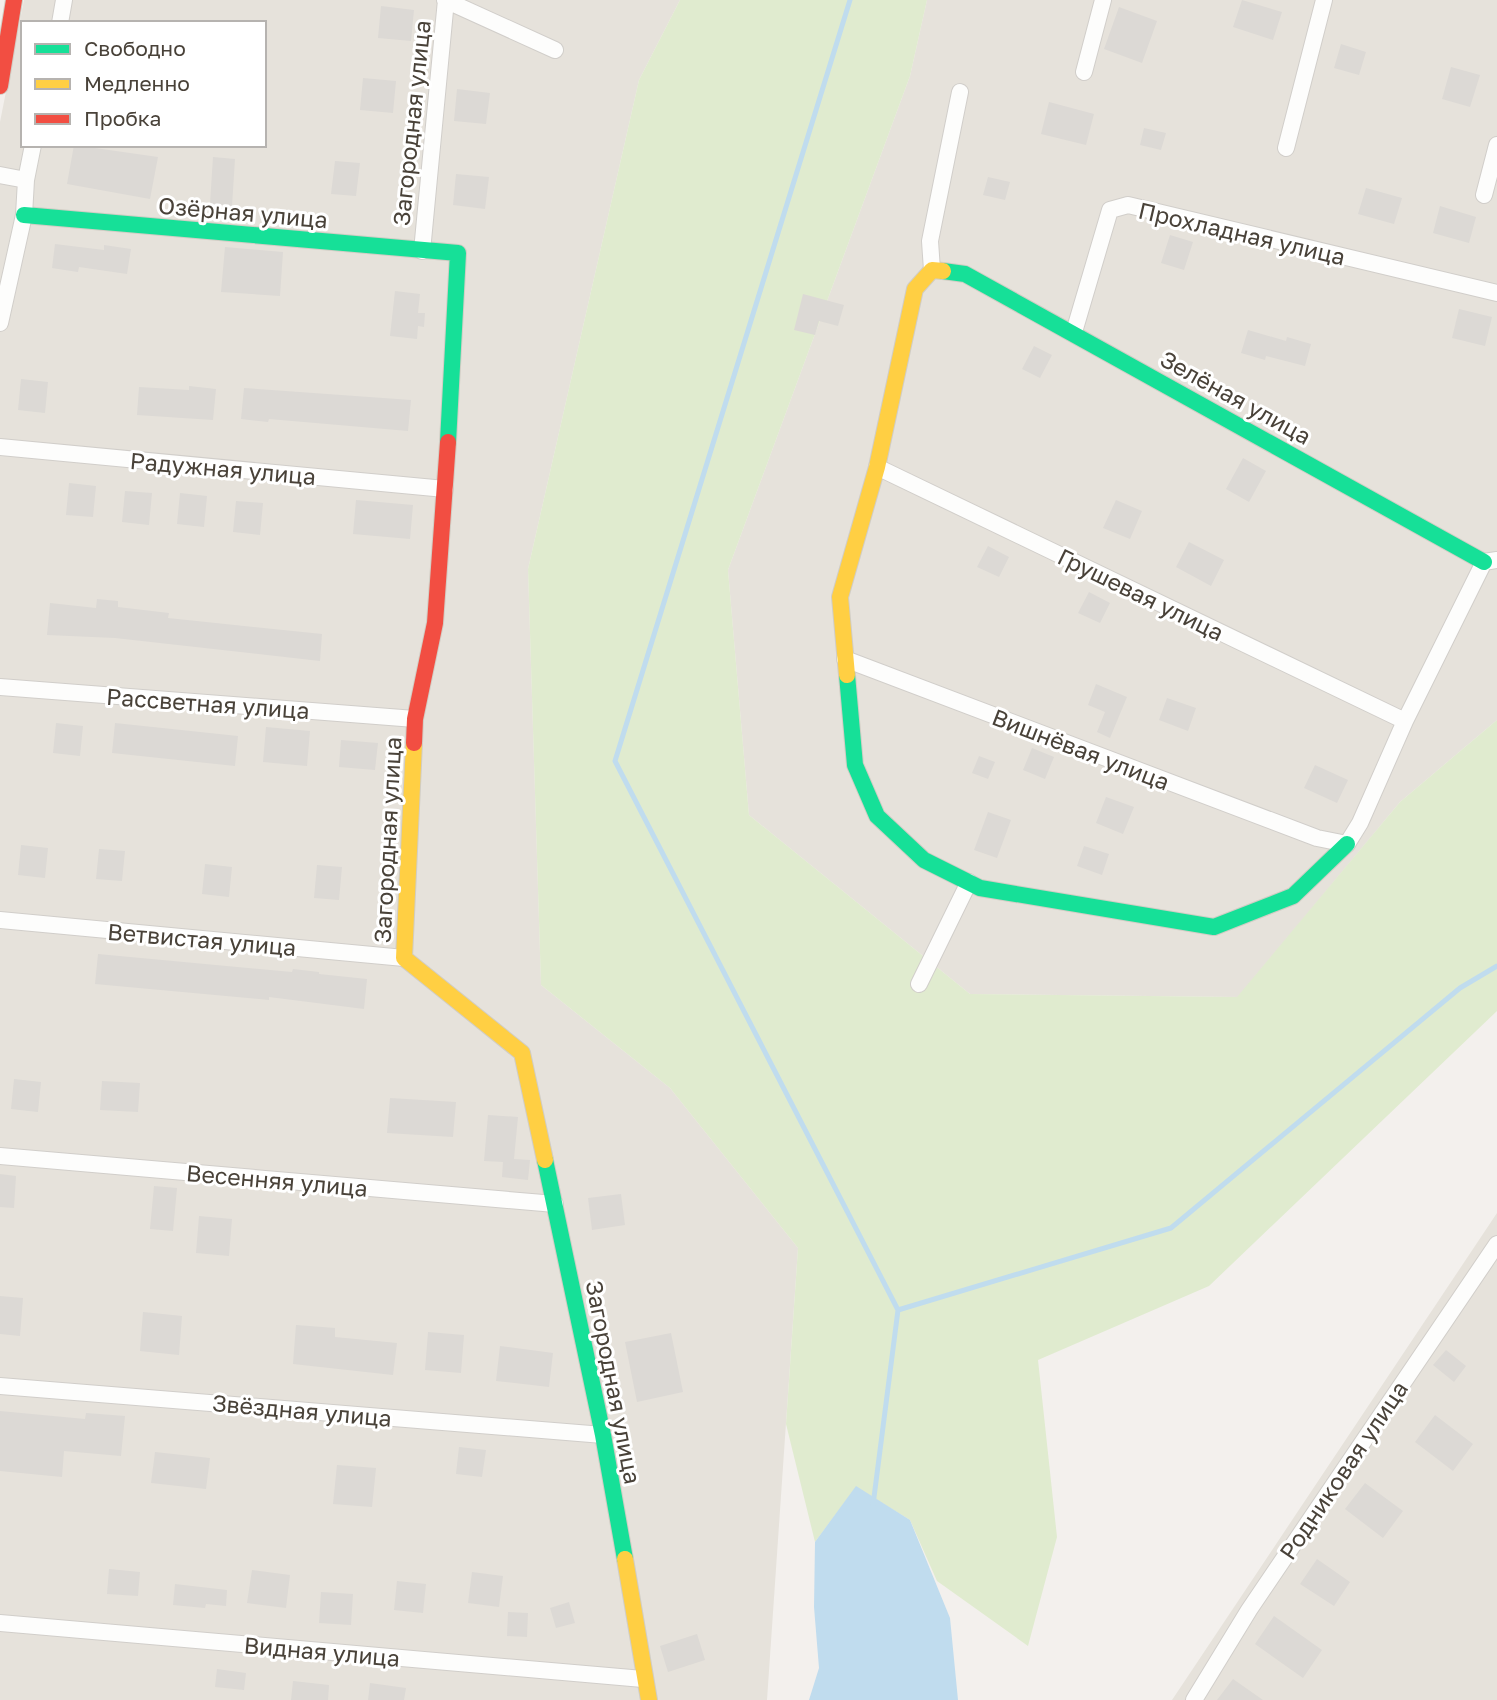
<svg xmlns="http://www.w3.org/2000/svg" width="1497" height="1700" font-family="'Golos Text',sans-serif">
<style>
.residential{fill:#e6e2db;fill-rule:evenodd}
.green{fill:#e0ebcf}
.water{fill:#c0dcee}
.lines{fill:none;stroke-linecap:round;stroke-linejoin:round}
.stream{stroke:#c0dcee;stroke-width:5}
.building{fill:#dcd9d5}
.street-casing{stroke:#d1ceca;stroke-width:18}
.fast-casing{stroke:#d1cdc4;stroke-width:18}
.slow-casing{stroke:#d1cdc4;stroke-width:18}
.jam-casing{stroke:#d1cdc4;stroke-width:18}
.street{stroke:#fdfdfc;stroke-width:16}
.fast{stroke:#16e098;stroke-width:16}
.slow{stroke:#ffcf43;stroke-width:16}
.jam{stroke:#f24e42;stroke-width:16}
.labels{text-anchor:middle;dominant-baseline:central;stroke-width:6;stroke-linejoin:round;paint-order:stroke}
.street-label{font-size:23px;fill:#494239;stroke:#fff}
</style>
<rect width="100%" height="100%" fill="#f3f0ed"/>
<path class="residential" d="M24 0H680L639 80 528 569 541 985 670 1088 798 1248 767 1700H0V122ZM23 23H264V145H23Z
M927 0H1497V720L1400 802 1238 997 970 994 749 815 728 570 910 76Z
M1497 1213V1700H1172Z"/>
<path class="green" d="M680 0H927L910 76 728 570 749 815 970 994 1237 997 1400 802 1497 720V1011L1209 1286 1038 1360 1057 1537 1028 1646 937 1581 910 1520 856 1487 815 1542 786 1424 798 1248 670 1088 541 985 528 569 639 80Z"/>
<path class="water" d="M856 1486 910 1520 950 1618 958 1700H809L819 1668 814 1607 815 1542Z"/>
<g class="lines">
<path class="stream" d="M850 0 615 761 898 1310 873 1505
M898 1310 1171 1228 1460 988 1497 966"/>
</g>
<path class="building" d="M1242 0 1282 12 1273 40 1233 27Z
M381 6 414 10 411 41 378 38Z
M1119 7 1157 21 1142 63 1104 49Z
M1341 44 1366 52 1359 75 1334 68Z
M1451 67 1480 75 1470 107 1442 99Z
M363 78 396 81 393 113 360 110Z
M457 89 490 93 486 124 454 121Z
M1049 102 1094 114 1086 145 1041 134Z
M1144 128 1166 133 1161 150 1140 145Z
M74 145 158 157 150 199 67 184Z
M213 157 235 159 232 206 210 204Z
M335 161 360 163 356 196 331 194Z
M456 174 489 177 485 209 453 205Z
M988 177 1010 182 1005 200 983 195Z
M1366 188 1402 198 1394 224 1358 214Z
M1440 206 1476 217 1469 243 1433 233Z
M1170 235 1193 242 1184 270 1161 263Z
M55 244 104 250V245L131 249 127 274 79 267 78 272 52 268Z
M225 247 283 252 280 296 221 292Z
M395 291 420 294 418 313H425L424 327 418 326 417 339 390 336Z
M803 294 844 305 838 326 819 321 815 335 794 330Z
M1459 309 1492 317 1485 346 1452 338Z
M1248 330 1286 341 1287 337 1311 344 1305 366 1266 356 1265 360 1241 353Z
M1034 346 1052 355 1040 378 1022 369Z
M21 379 48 382 45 413 18 410Z
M189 386 216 389 213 420 137 415 139 387 189 390Z
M244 388 411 400 408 431 269 419 268 422 241 419Z
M1243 458 1266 471 1249 502 1226 489Z
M69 483 96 486 93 517 66 515Z
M125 491 152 493 149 525 122 522Z
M180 493 207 496 204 527 177 524Z
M356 500 413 505 410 539 353 534Z
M1116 500 1142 511 1130 539 1103 528Z
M236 501 263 503 260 535 233 532Z
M1189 542 1224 560 1211 586 1176 567Z
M988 546 1009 557 999 577 977 567Z
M1089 592 1110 603 1100 623 1078 613Z
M97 599 118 601V607L169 613 168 618 322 634 320 661 115 638 47 635 50 603 96 608Z
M1096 684 1127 697 1110 738 1097 732 1105 712 1088 705Z
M1167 698 1196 708 1188 731 1159 720Z
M56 723 83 726 80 756 53 753Z
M115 723 238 736 235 766 112 753Z
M266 727 310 731 307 766 263 762Z
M341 740 378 743 375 770 339 767Z
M1032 748 1054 757 1045 779 1023 770Z
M979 756 995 762 988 779 972 773Z
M1315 765 1348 780 1337 803 1304 788Z
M1106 797 1134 807 1123 834 1096 823Z
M988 812 1011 820 997 858 974 850Z
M21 845 48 848 45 878 18 875Z
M1084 846 1109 854 1102 875 1077 866Z
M99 849 125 851 122 881 96 879Z
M205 864 232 867 229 897 202 894Z
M317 865 342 867 339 900 314 898Z
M98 954 292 972 293 969 319 972V974L367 979 364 1009 269 997V1000L95 984Z
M14 1079 41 1082 38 1112 11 1109Z
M102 1081 140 1083 138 1112 100 1110Z
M390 1098 456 1102 453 1137 387 1133Z
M488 1115 518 1117 514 1159 530 1160 528 1180 502 1177 503 1162 484 1161Z
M0 1174 16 1176 14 1208 0 1207Z
M154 1186 177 1188 173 1231 150 1229Z
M621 1194 625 1225 592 1230 588 1198Z
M199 1216 232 1219 229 1256 196 1253Z
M0 1296 23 1298 20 1336 0 1334Z
M143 1312 182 1316 179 1355 140 1351Z
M296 1325 335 1328V1337L397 1343 393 1375 293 1364Z
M428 1332 464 1335 461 1373 425 1370Z
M671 1333 683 1392 637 1402 625 1342Z
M500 1346 553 1353 549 1387 496 1381Z
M1446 1350 1466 1366 1454 1382 1433 1365Z
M0 1411 85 1419 86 1413 125 1416 121 1456 64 1451 62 1477 0 1471Z
M1435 1415 1473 1444 1453 1471 1415 1442Z
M459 1447 486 1450 482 1477 456 1474Z
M155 1452 210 1458 206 1489 151 1483Z
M337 1465 376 1468 372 1507 333 1504Z
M1365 1483 1403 1511 1383 1538 1345 1509Z
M1317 1559 1350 1582 1334 1606 1300 1584Z
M109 1569 140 1572 138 1596 107 1594Z
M252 1570 290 1575 286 1608 247 1603Z
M472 1572 503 1576 499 1607 468 1603Z
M397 1581 426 1584 423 1613 394 1610Z
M175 1584 227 1590 226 1606 206 1604 205 1608 173 1605Z
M321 1592 353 1594 351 1625 319 1623Z
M569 1602 575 1623 556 1628 550 1608Z
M508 1612 528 1613 527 1637 507 1636Z
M1274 1616 1322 1650 1303 1678 1255 1644Z
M697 1634 705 1660 668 1672 660 1646Z
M217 1669 246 1673 244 1690 215 1687Z
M1233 1679 1263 1700H1217Z
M293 1681 329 1685 328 1700H291Z
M370 1683 406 1688 404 1700H368Z"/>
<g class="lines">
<g class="street-casing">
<path id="street" d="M445 0 555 50
M60 23 64 0
M1084 72 1103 0
M1286 148 1324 0
M0 175 26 180
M1484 195 1497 145
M422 251 446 0
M932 270 930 241 960 92
M0 323 24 215 26 180 33 145
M1074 332 1110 210 1128 205 1497 293
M0 447 445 489
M877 467 1405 721
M845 659 1317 838 1347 844 1360 823 1405 721 1484 562 1497 560
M0 687 415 719
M0 920 404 958
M919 984 969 882
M0 1156 555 1204
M0 1386 603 1435
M0 1623 643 1679
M1194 1700 1249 1610 1497 1244"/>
</g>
<g class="fast-casing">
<path id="fast" d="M24 215 458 253 448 442
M943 271 965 274 1484 562
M847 675 855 765 877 816 924 860 980 888 1214 927 1293 896 1347 844
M545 1160 603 1435 625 1559"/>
</g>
<g class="slow-casing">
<path id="slow" d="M847 675 840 597 877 467 915 289 932 270 943 271
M414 743 404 958 522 1053 545 1160
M625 1559 649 1700"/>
</g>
<g class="jam-casing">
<path id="jam" d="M0 86 14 0
M414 743 415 719 435 623 448 442"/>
</g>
<use href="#street" class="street"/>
<use href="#fast" class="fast"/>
<use href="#slow" class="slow"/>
<use href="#jam" class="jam"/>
</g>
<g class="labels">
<g class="street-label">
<text transform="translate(411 123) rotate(-84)">Загородная улица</text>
<text transform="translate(243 212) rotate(5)">Озёрная улица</text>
<text transform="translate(1242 233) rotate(13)">Прохладная улица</text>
<text transform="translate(1236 397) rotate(29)">Зелёная улица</text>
<text transform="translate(223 468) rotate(5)">Радужная улица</text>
<text transform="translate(1141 594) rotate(26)">Грушевая улица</text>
<text transform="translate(208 703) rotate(4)">Рассветная улица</text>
<text transform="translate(1081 749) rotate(21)">Вишнёвая улица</text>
<text transform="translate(387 840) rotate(-87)">Загородная улица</text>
<text transform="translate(202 939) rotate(5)">Ветвистая улица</text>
<text transform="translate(277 1180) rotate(5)">Весенняя улица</text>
<text transform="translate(614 1382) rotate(79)">Загородная улица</text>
<text transform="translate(302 1410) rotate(5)">Звёздная улица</text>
<text transform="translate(1343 1470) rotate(-56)">Родниковая улица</text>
<text transform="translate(322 1651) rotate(5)">Видная улица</text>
</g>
</g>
<rect x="21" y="21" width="245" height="126" fill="#ffffff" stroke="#b6b3b0" stroke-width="2"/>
<rect x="35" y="44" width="35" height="10" fill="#16e098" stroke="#b6b3b0" stroke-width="2"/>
<text x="84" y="56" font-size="21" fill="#494239">Свободно</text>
<rect x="35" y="79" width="35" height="10" fill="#ffcf43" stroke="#b6b3b0" stroke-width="2"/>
<text x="84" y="91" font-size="21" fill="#494239">Медленно</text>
<rect x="35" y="114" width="35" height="10" fill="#f24e42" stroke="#b6b3b0" stroke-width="2"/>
<text x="84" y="126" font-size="21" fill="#494239">Пробка</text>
</svg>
